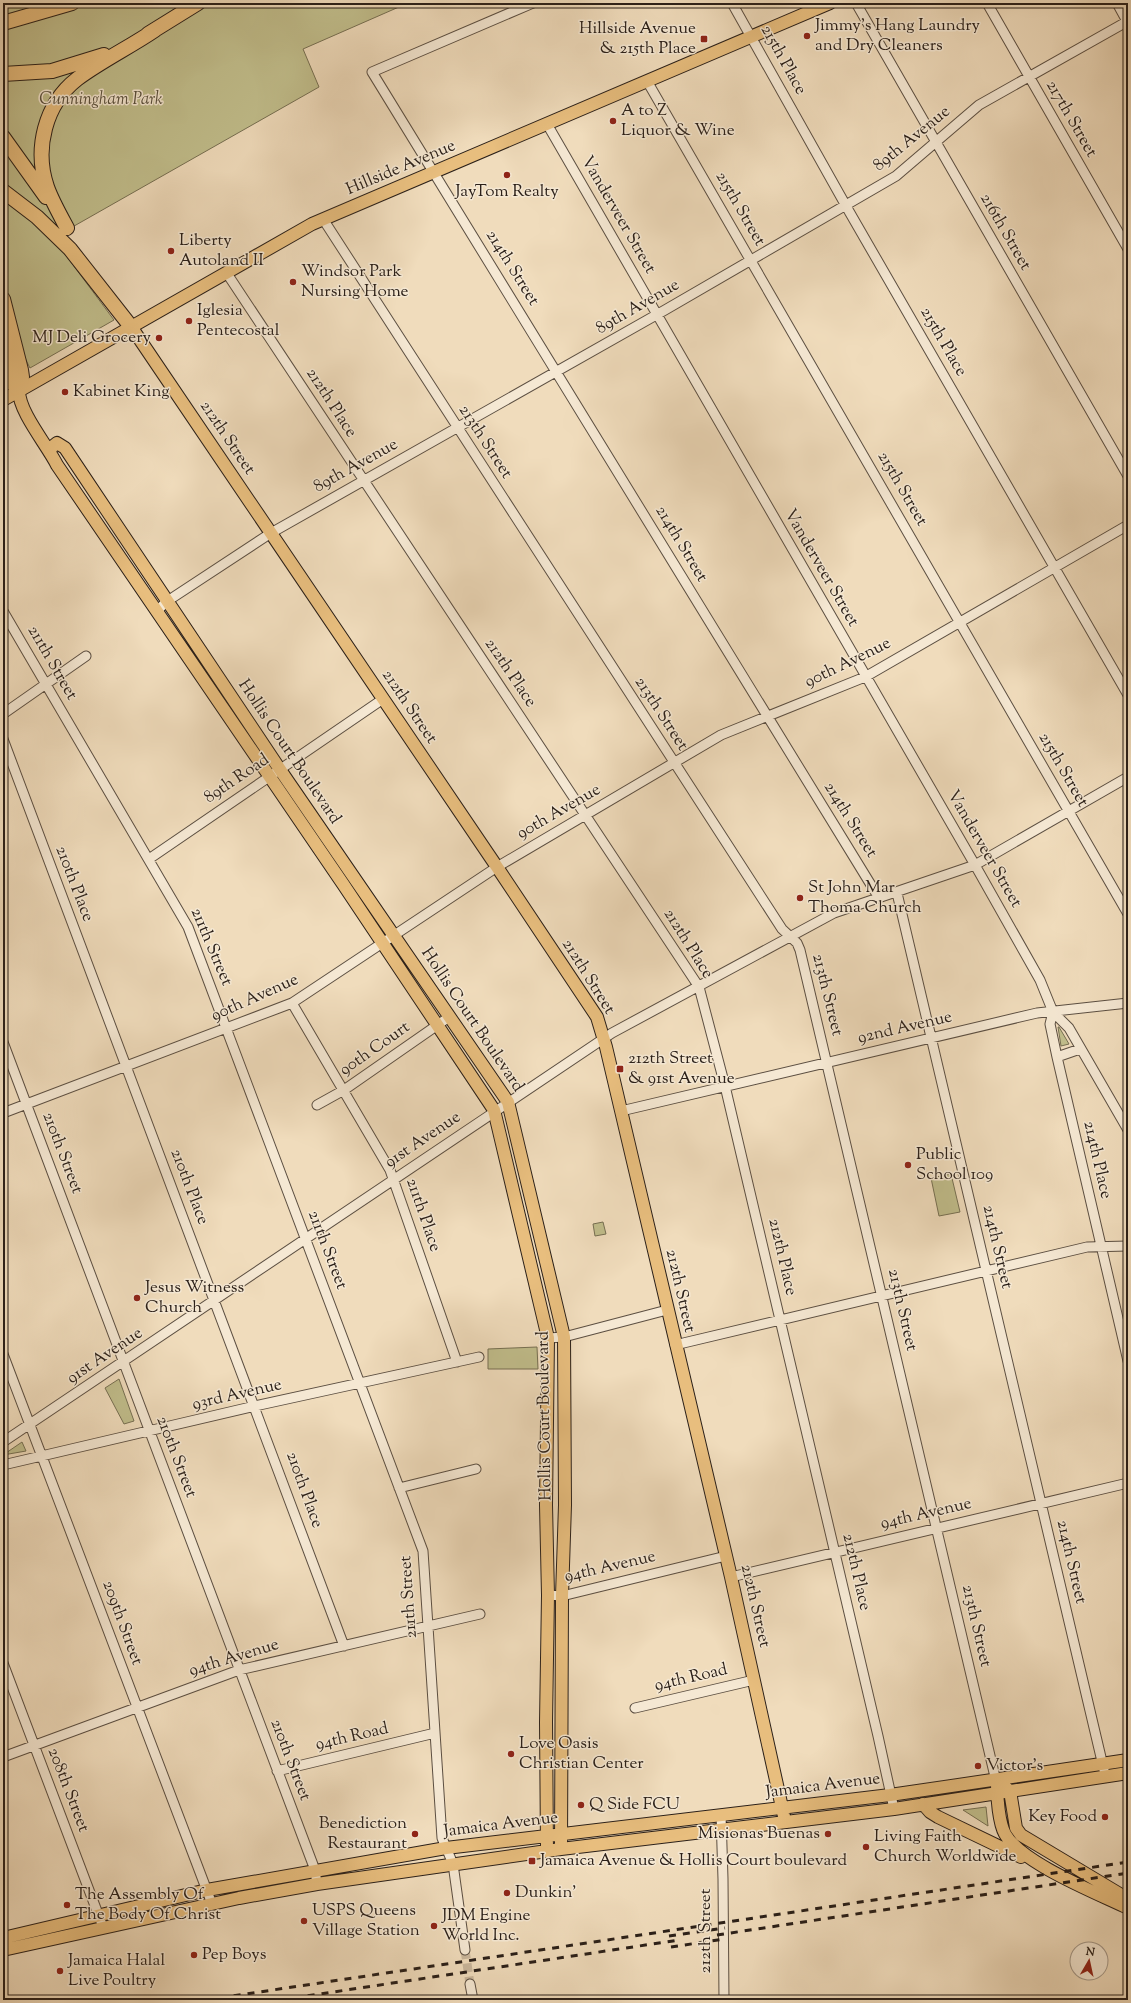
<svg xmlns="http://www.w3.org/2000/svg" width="1131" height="2003" font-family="'Sorts Mill Goudy',serif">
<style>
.green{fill:#c1be8c;stroke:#766f52}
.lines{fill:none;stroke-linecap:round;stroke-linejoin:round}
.minor-tunnel{stroke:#c9b69b;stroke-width:9;stroke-dasharray:9 4.5;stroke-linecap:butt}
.minor-casing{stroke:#5c4f42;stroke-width:11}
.major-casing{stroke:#2b2019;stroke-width:14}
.highway-casing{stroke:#2b2019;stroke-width:16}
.minor{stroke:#f5e8d3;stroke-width:9}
.major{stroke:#e8be7e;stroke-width:12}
.highway{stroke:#e8be7e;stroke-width:14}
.rail{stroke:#2b2019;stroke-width:3;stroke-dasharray:7 7;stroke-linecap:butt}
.poi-dot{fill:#8f2418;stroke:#f5e8d3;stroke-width:1.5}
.labels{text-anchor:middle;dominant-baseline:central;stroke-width:3;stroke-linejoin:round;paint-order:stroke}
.poi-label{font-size:17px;fill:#2b2019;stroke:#f5e8d3;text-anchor:start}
.street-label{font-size:17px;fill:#2b2019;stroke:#f5e8d3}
.park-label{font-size:17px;font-style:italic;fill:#584f3c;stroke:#f5e8d3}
</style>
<rect width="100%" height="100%" fill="#f0dcbc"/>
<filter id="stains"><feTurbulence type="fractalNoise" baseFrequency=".005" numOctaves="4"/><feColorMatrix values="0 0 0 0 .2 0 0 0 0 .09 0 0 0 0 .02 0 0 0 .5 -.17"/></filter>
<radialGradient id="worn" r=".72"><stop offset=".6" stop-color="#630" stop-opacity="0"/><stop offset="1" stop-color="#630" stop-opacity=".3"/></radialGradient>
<path class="green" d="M3 3H408L303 49 319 87 53 238 114 320 30 368 3 315Z
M1058 1027H1059L1069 1044 1061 1046Z
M951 1174 960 1212 939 1216 931 1178Z
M603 1222 606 1234 595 1236 593 1224Z
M537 1347 538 1369H488V1349Z
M119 1379 134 1421 124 1424 105 1388Z
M22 1442 26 1451 3 1455Z
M986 1807 988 1826 963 1810Z"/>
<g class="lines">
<path class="minor-tunnel" d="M465 1950 470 1984"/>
<g class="minor-casing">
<path id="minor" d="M533 3 372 72 879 898
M732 3 850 213 1128 695
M856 3 1128 476
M987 3 1128 249
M1117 3 1128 23
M647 81 1128 914
M547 124 975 865 1040 980 1053 1012 1069 1028 1128 1130
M323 219 782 929 797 943 800 950 996 1781
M226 272 699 987 725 1086 878 1736 894 1809
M3 611 188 927 423 1551 442 1838 453 1864 465 1950
M157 611 166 602 271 533 665 310 896 176 979 105 1128 21
M3 714 86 656
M3 739 344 1646
M149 859 383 699
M897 893 1104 1770
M292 1003 390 1170 457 1362
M1053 1012 1050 1024 1057 1057 1128 1361
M3 1042 315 1870 317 1884
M1057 1057 1080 1049
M317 1105 344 1090 449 1017
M621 1111 1037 1013 1128 1003
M3 1113 292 1003 497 867 721 735 865 677 1128 525
M548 1338 564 1337 667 1310
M675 1345 1087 1247 1128 1246
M3 1354 212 1904
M3 1442 612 1033 834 913 975 865 1128 777
M3 1465 255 1406 479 1357
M399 1488 476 1469
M731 1577 1128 1483
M548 1595 562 1596 726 1556
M3 1663 103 1927
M635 1708 754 1680
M3 1757 239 1670 480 1614
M277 1771 435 1733
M721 1815 723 1879 724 2000
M470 1984 473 2000"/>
</g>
<g class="major-casing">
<path id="major" d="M132 328 497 867 597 1017 606 1047 731 1577 785 1821
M19 391C19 412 47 445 57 465L343 884 494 1110 548 1338 546 1505 548 1595 546 1722 547 1851
M3 400 312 224 830 3
M50 451 52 447 57 443 65 448 285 777 508 1102 564 1337 565 1505 562 1596 561 1849
M997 1785C997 1798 999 1823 1005 1834 1021 1863 1097 1893 1128 1908
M1003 1786 1010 1791 1016 1828 1021 1835 1128 1899
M923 1804 930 1812 938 1817 1021 1857
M3 1938 207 1890 446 1848 890 1795 1128 1760
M3 1950 239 1898 317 1884 561 1849 894 1809 1128 1773"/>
</g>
<g class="highway-casing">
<path id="highway" d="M3 23 72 3
M148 34 198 3
M3 74 52 71 104 55
M3 137 46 197
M3 191 37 217 70 249 132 328
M67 228C60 215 52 201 47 187 34 149 45 104 77 79 101 61 130 47 155 30
M3 299 21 370 22 377 19 391 12 383 3 350"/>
</g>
<use href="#minor" class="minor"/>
<use href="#major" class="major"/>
<use href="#highway" class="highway"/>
<path class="rail" d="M717 1935 1128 1873
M669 1936 725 1928
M671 1947 724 1939
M206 2000 1128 1862
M280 2000 679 1940"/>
</g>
<g class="poi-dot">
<circle cx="807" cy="36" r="4"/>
<rect x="700" y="35" width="8" height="8" rx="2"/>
<circle cx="613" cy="121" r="4"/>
<circle cx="507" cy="175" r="4"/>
<circle cx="171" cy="251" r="4"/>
<circle cx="293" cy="282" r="4"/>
<circle cx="189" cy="321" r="4"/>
<circle cx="159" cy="338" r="4"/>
<circle cx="65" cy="392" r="4"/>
<circle cx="800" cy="898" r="4"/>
<rect x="616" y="1065" width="8" height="8" rx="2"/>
<circle cx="908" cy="1165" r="4"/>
<circle cx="137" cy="1298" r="4"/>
<circle cx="511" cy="1754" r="4"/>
<circle cx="978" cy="1766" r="4"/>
<circle cx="581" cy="1805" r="4"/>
<circle cx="1105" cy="1817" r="4"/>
<circle cx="415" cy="1834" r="4"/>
<circle cx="828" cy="1834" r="4"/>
<circle cx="866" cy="1847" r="4"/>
<rect x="528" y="1857" width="8" height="8" rx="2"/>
<circle cx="507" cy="1893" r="4"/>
<circle cx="67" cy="1905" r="4"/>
<circle cx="304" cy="1921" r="4"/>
<circle cx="434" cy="1926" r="4"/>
<circle cx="194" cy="1955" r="4"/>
<circle cx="60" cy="1971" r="4"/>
</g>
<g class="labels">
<g class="poi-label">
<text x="815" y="26">Jimmy's Hang Laundry<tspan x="815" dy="20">and Dry Cleaners</tspan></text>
<text x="696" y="29" text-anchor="end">Hillside Avenue<tspan x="696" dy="20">&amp; 215th Place</tspan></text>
<text x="621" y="111">A to Z<tspan x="621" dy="20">Liquor &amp; Wine</tspan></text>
<text x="507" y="192" text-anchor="middle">JayTom Realty</text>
<text x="179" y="241">Liberty<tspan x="179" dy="20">Autoland II</tspan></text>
<text x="301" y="272">Windsor Park<tspan x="301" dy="20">Nursing Home</tspan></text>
<text x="197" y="311">Iglesia<tspan x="197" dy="20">Pentecostal</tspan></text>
<text x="151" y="338" text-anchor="end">MJ Deli Grocery</text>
<text x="73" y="392">Kabinet King</text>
<text x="808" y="888">St John Mar<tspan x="808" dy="20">Thoma Church</tspan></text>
<text x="628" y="1059">212th Street<tspan x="628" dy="20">&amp; 91st Avenue</tspan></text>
<text x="916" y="1155">Public<tspan x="916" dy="20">School 109</tspan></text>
<text x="145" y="1288">Jesus Witness<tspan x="145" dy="20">Church</tspan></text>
<text x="519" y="1744">Love Oasis<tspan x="519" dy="20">Christian Center</tspan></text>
<text x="986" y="1766">Victor’s</text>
<text x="589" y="1805">Q Side FCU</text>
<text x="1097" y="1817" text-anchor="end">Key Food</text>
<text x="407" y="1824" text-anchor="end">Benediction<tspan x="407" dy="20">Restaurant</tspan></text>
<text x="820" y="1834" text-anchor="end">Misionas Buenas</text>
<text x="874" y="1837">Living Faith<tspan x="874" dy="20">Church Worldwide</tspan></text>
<text x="540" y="1861">Jamaica Avenue &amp; Hollis Court boulevard</text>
<text x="515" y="1893">Dunkin'</text>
<text x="75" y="1895">The Assembly Of<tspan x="75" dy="20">The Body Of Christ</tspan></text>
<text x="312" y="1911">USPS Queens<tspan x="312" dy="20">Village Station</tspan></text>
<text x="442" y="1916">JDM Engine<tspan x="442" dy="20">World Inc.</tspan></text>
<text x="202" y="1955">Pep Boys</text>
<text x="68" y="1961">Jamaica Halal<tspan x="68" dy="20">Live Poultry</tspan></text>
</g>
<g class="street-label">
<text transform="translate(783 60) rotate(61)">215th Place</text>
<text transform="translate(1071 119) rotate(60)">217th Street</text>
<text transform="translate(912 139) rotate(-39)">89th Avenue</text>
<text transform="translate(401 168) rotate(-23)">Hillside Avenue</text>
<text transform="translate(740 209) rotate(60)">215th Street</text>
<text transform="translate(618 215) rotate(60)">Vanderveer Street</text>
<text transform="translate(1005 232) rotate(60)">216th Street</text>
<text transform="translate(512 268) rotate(58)">214th Street</text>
<text transform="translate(638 307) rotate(-30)">89th Avenue</text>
<text transform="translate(943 342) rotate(60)">215th Place</text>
<text transform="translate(331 403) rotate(57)">212th Place</text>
<text transform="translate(227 438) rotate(56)">212th Street</text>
<text transform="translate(485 442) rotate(57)">213th Street</text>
<text transform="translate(356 466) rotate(-29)">89th Avenue</text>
<text transform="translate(902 489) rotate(60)">215th Street</text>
<text transform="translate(681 544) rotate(59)">214th Street</text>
<text transform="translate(821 568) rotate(60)">Vanderveer Street</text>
<text transform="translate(52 663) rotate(60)">211th Street</text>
<text transform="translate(848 663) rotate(-26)">90th Avenue</text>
<text transform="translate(510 673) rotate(56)">212th Place</text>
<text transform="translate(409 707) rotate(56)">212th Street</text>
<text transform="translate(661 714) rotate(57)">213th Street</text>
<text transform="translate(289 752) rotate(56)">Hollis Court Boulevard</text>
<text transform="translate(1063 770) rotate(60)">215th Street</text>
<text transform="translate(237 779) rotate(-34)">89th Road</text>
<text transform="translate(559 812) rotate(-30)">90th Avenue</text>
<text transform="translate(850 820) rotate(58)">214th Street</text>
<text transform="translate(984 849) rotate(60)">Vanderveer Street</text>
<text transform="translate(74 884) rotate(69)">210th Place</text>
<text transform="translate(688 944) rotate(58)">212th Place</text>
<text transform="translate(211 947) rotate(67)">211th Street</text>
<text transform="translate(588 977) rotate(58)">212th Street</text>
<text transform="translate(827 995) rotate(76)">213th Street</text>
<text transform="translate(255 998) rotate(-24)">90th Avenue</text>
<text transform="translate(472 1020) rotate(56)">Hollis Court Boulevard</text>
<text transform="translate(905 1028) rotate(-13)">92nd Avenue</text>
<text transform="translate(375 1049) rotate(-35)">90th Court</text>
<text transform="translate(423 1140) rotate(-34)">91st Avenue</text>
<text transform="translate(62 1153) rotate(69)">210th Street</text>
<text transform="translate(1097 1160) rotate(77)">214th Place</text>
<text transform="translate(189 1187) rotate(69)">210th Place</text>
<text transform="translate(423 1215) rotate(71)">211th Place</text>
<text transform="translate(997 1247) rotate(77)">214th Street</text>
<text transform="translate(327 1250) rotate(69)">211th Street</text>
<text transform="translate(782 1257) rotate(77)">212th Place</text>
<text transform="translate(680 1291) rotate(77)">212th Street</text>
<text transform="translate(902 1310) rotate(77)">213th Street</text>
<text transform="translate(105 1356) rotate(-34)">91st Avenue</text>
<text transform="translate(237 1395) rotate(-13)">93rd Avenue</text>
<text transform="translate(545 1416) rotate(-91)">Hollis Court Boulevard</text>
<text transform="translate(176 1457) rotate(69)">210th Street</text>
<text transform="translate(304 1490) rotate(70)">210th Place</text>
<text transform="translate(926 1514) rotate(-13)">94th Avenue</text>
<text transform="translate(1071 1562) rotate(77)">214th Street</text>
<text transform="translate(610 1567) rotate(-13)">94th Avenue</text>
<text transform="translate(856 1572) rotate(77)">212th Place</text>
<text transform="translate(409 1597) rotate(-94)">211th Street</text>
<text transform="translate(755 1606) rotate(77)">212th Street</text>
<text transform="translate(122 1623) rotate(70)">209th Street</text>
<text transform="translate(976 1626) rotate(77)">213th Street</text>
<text transform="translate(234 1658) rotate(-17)">94th Avenue</text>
<text transform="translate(691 1678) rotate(-13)">94th Road</text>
<text transform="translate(352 1737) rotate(-13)">94th Road</text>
<text transform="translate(290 1760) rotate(69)">210th Street</text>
<text transform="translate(823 1786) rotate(-7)">Jamaica Avenue</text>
<text transform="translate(68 1790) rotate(69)">208th Street</text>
<text transform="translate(501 1825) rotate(-7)">Jamaica Avenue</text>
<text transform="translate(706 1931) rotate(-90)">212th Street</text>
</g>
<g class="park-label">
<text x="101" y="100">Cunningham Park</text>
</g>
</g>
<rect width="1131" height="2003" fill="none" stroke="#f0dcbc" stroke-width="16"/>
<rect x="4" y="4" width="1123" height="1995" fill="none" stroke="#2b2019" stroke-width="2"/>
<rect x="8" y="8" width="1115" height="1987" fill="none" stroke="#2b2019"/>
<g transform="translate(1089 1961) rotate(9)"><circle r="19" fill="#f5e8d3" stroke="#a49889"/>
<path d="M0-3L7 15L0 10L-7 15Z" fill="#8f2418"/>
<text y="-6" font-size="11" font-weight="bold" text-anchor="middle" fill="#2b2019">N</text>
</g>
<rect width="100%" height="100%" filter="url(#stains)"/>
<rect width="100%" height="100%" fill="url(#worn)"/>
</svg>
